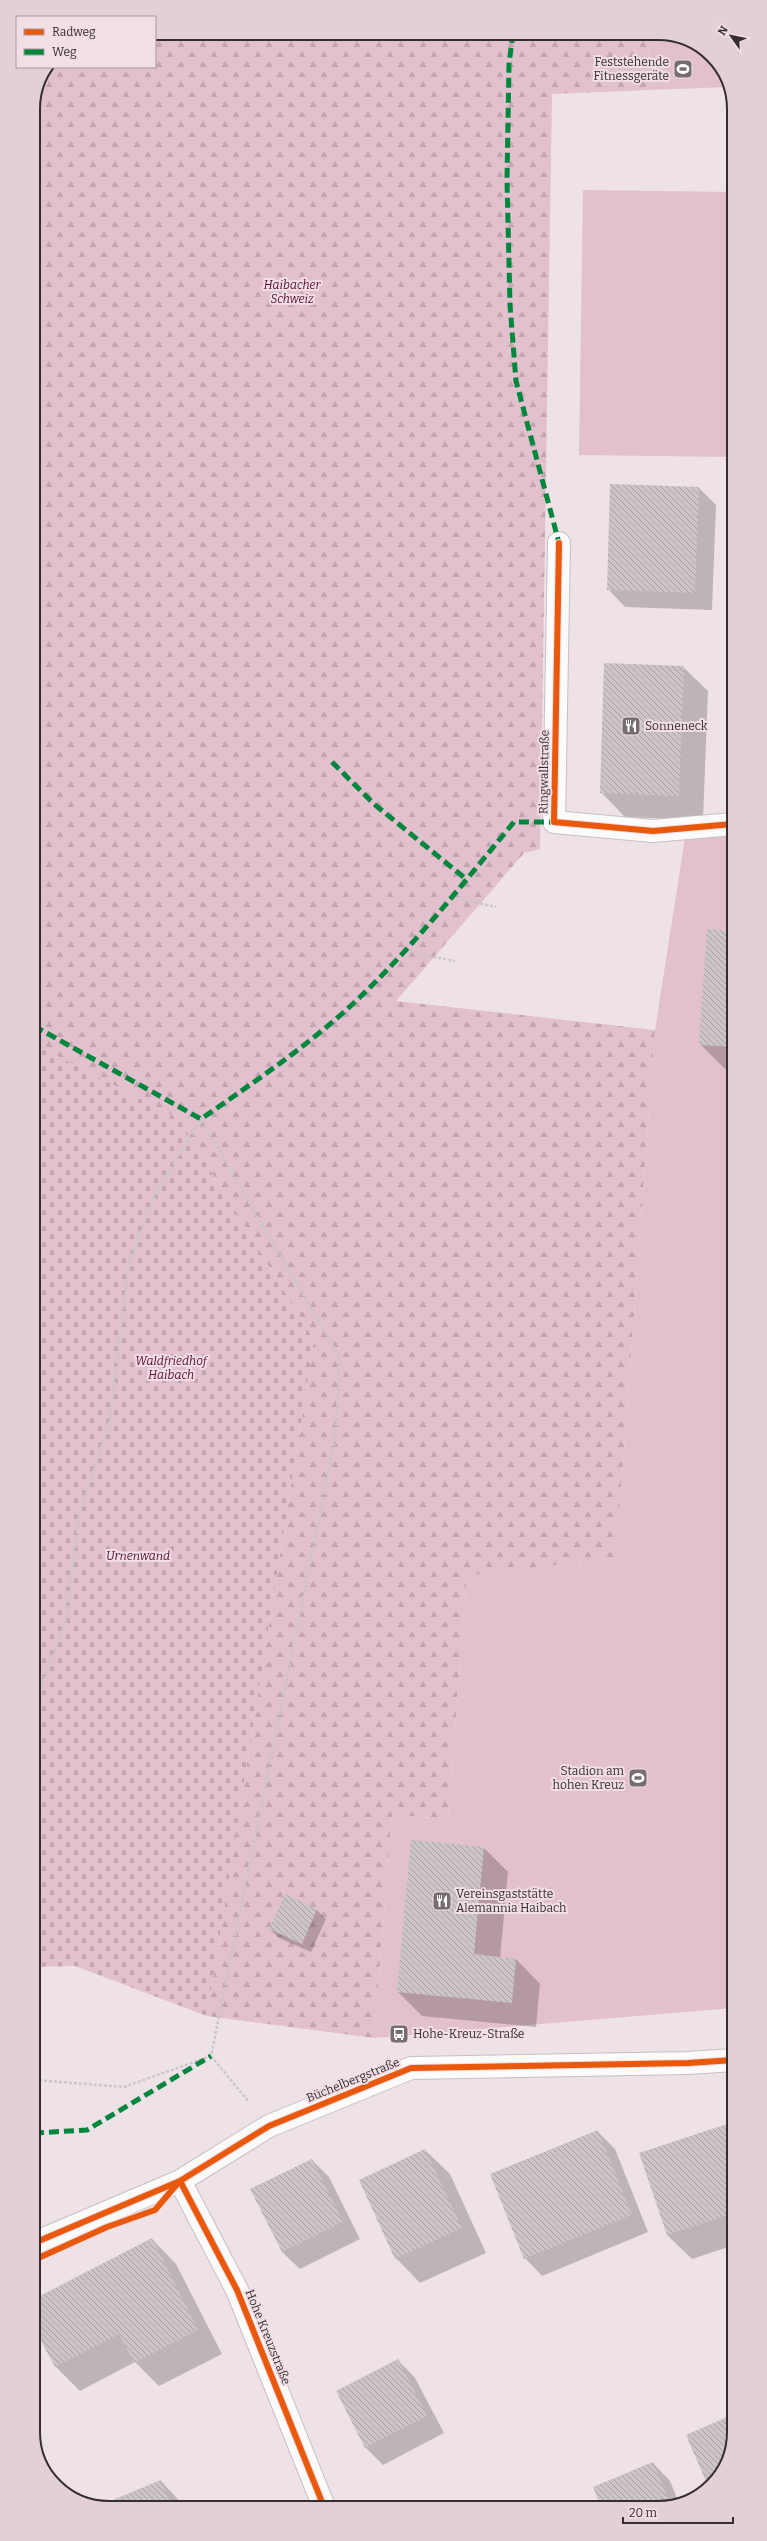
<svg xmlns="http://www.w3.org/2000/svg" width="767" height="2541" font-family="Bitter,serif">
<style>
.forest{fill:url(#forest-firs)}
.cemetery{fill:url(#cemetery-stones)}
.pitch{fill:#e2c0cd}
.shadow{fill:#0003}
.building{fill:url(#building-back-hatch)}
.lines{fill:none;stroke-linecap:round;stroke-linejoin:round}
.minor-casing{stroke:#c7bfc1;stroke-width:24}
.path{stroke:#cac7c8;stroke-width:2.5;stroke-dasharray:3 2;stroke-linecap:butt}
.minor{stroke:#fcfbfb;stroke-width:22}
.quiet{stroke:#00873e;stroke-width:5;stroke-dasharray:10 5;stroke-linecap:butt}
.cycleway-casing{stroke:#f2dee5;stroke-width:8}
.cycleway{stroke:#e8590c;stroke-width:6}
.labels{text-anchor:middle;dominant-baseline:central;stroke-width:4;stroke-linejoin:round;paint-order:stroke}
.poi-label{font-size:12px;fill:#352e30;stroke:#f2dee5;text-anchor:start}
.park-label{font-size:12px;font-style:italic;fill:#580c35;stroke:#f2dee5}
.street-label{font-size:12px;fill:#352e30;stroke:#f2dee5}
.rim{fill:none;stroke:#352e30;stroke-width:2}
</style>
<defs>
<pattern id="forest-firs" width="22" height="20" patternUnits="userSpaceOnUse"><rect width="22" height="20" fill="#e2c0cd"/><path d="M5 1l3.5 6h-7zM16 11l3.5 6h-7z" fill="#c2a5b0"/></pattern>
<pattern id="cemetery-stones" width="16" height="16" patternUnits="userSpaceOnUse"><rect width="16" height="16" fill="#e2c0cd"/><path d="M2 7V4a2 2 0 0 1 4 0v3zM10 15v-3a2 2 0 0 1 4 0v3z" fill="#c2a5b0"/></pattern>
<pattern id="building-back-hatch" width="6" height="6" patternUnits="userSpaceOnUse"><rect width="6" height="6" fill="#ccc4c7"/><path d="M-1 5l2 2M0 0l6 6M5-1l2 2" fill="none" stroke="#a6a0a2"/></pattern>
</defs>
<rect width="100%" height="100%" fill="#eee2e6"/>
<path class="forest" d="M155 33H648L649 90 552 94 540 849 524 853 396 1001 655 1030 616 1558 467 1576 448 1819 392 1815 374 2038 207 2016 314 1340 179 1119 34 1044 33 108 39 80 47 67H155Z"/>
<path class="cemetery" d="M34 1044 179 1119 314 1340 207 2016 75 1966 34 1967Z"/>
<path class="pitch" d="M648 33H663L708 52 728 87 649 90Z
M583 190 733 192V457L579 455Z
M733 833 734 2008 374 2038 392 1815 448 1819 467 1576 616 1558 655 1030 685 838Z"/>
<path class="shadow" d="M699 488 716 505 712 610 625 607 608 589Z
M683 667 708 691 703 820 625 817 601 792Z
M708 931 733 932V1069H725L700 1044Z
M484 1848 508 1872 500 1958 516 1959 540 1984 536 2027 422 2016 398 1992Z
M285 1895 317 1910 326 1919 311 1952 279 1938 270 1929Z
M729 2124 734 2128V2245L692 2259 667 2235Z
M597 2131 615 2149 648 2232 542 2276 525 2258Z
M425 2150 450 2174 486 2253 420 2283 396 2258Z
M312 2160 329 2177 360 2239 300 2269 282 2252Z
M152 2239 176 2264 222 2354 159 2386 135 2362 80 2391 55 2366Z
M398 2360 415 2378 444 2433 383 2465 366 2448 337 2392Z
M734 2433 715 2482 709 2486 687 2436Z
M653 2463 670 2481 679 2503 673 2506 602 2507Z
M161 2481 186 2508H104Z"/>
<path class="building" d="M610 484 699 487 695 593 607 590Z
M604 663 684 666 679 796 600 793Z
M707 929 733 931V1047L699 1045Z
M411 1840 484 1847 474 1954 516 1959 512 2003 397 1992Z
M285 1894 317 1909 302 1944 269 1929Z
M730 2123 734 2135V2213L667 2235 639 2153Z
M598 2130 632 2215 524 2259 490 2174Z
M425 2149 462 2228 395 2259 359 2180Z
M312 2159 343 2222 282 2252 250 2189Z
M152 2238 198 2330 134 2363 119 2334 55 2367 34 2328V2299Z
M398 2359 427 2416 365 2448 336 2391Z
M734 2414V2433L715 2482 708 2486 686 2435Z
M653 2462 671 2507H601L593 2487Z
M161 2480 172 2508H104L98 2506Z
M567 2503 568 2507H557Z"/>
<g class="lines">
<g class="minor-casing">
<path id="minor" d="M559 543 554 822 653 831 733 824
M180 2181 237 2290 324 2507
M34 2243 180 2181 269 2126 411 2068 688 2063 734 2060"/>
</g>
<path class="path" d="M451 897 496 907
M404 951 455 961
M34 1707 67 1618 79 1514 110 1420 129 1262 157 1191 201 1119 340 1358 335 1440 211 2056
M211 2056 249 2102
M34 2080 124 2087 211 2056"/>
<use href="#minor" class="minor"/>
<path class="quiet" d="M513 33 509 64 507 180 510 305 516 381 559 543
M332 762 374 804 466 879
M34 1026 201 1119C250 1085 300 1051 344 1012 407 955 460 887 514 822H554
M34 2133 87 2130 211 2056"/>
<g class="cycleway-casing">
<path id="cycleway" d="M559 543 554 822 653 831 733 824
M180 2181 237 2290 324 2507
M34 2243 180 2181 269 2126 411 2068 688 2063 734 2060
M34 2260 107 2227 155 2210 178 2183"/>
</g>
<use href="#cycleway" class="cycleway"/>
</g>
<defs>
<g id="stadium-square" transform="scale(1)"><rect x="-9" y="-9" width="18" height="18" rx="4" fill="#766d70" stroke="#f2dee5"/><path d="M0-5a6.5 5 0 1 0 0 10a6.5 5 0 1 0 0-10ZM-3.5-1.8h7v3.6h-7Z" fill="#fff"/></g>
<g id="restaurant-square" transform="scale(1)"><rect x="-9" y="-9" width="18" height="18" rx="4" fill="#766d70" stroke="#f2dee5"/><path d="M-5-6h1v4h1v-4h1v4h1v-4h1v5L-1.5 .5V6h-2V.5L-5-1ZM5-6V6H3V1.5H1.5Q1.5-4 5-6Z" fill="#fff"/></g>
<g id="bus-square" transform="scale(1)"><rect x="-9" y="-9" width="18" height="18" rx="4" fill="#766d70" stroke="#f2dee5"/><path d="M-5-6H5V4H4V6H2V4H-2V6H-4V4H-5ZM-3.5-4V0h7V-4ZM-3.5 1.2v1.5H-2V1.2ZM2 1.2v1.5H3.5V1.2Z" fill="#fff"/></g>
</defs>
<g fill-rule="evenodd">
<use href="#stadium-square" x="683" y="69"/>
<use href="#restaurant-square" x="631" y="726"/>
<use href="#stadium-square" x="638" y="1778"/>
<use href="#restaurant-square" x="442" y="1901"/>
<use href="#bus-square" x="399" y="2034"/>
</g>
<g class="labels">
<g class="poi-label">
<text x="669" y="62" text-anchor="end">Feststehende<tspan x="669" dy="14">Fitnessgeräte</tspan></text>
<text x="645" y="726">Sonneneck</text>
<text x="624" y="1771" text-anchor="end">Stadion am<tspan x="624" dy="14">hohen Kreuz</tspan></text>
<text x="456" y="1894">Vereinsgaststätte<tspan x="456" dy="14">Alemannia Haibach</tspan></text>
<text x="413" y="2034">Hohe-Kreuz-Straße</text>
</g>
<g class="park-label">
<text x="292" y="285">Haibacher<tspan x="292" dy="14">Schweiz</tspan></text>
<text x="171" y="1361">Waldfriedhof<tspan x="171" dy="14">Haibach</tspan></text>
<text x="138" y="1556">Urnenwand</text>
</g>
<g class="street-label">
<text transform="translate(544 772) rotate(-89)">Ringwallstraße</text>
<text transform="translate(353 2080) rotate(-22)">Büchelbergstraße</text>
<text transform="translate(268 2337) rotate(68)">Hohe Kreuzstraße</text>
</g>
</g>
<path d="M0 0H767V2541H0ZM109 40H658A69 69 0 0 1 727 109V2432A69 69 0 0 1 658 2501H109A69 69 0 0 1 40 2432V109A69 69 0 0 1 109 40Z" fill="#e3d0d7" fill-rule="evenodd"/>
<path class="rim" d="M109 40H658A69 69 0 0 1 727 109V2432A69 69 0 0 1 658 2501H109A69 69 0 0 1 40 2432V109A69 69 0 0 1 109 40Z"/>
<rect x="16" y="16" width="140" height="52" fill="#f2dee5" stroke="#a6989d"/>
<rect x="24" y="29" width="20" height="6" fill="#e8590c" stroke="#a6989d"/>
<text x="52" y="36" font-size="12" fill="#352e30">Radweg</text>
<rect x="24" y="49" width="20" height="6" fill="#00873e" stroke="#a6989d"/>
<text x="52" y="56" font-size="12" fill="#352e30">Weg</text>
<g transform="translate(731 36) rotate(303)" stroke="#f2dee5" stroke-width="3" paint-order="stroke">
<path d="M0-3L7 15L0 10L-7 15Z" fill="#352e30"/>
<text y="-6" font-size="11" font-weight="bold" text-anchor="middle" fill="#352e30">N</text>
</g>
<path d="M623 2517v6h110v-6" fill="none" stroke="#352e30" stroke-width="2"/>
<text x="629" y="2517" font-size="12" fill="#352e30" stroke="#f2dee5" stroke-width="3" paint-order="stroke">20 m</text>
</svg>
